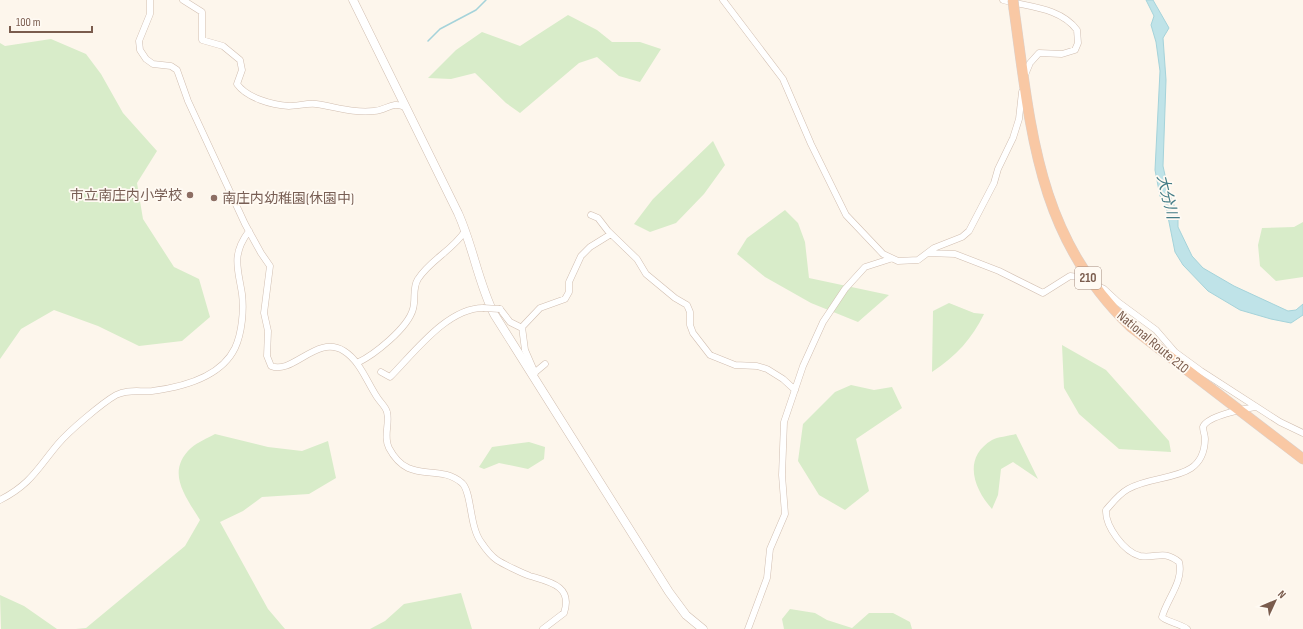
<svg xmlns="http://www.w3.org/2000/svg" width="1303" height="629" font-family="'Sofia Sans Condensed','Noto Sans JP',sans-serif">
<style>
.green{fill:#d8ecc9}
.water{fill:#bfe3e8;stroke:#a5d3da}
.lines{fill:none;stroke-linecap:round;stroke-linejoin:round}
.stream{stroke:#a5d3da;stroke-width:1.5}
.minor-casing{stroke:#d1beb0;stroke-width:7}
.tertiary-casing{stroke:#d1beb0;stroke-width:9}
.trunk-casing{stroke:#dad1cd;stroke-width:11}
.minor{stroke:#fff;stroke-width:6}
.tertiary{stroke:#fff;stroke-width:8}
.trunk{stroke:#f9c8a4;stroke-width:10}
.minor-bridge-casing{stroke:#d1beb0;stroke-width:7;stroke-linecap:butt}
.trunk-bridge-casing{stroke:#dad1cd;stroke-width:11;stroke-linecap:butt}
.minor-bridge{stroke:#fff;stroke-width:6}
.trunk-bridge{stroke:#f9c8a4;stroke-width:10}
.education-dot{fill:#8d6e63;stroke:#fffaf3;stroke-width:1.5}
.labels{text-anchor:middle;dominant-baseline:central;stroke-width:3.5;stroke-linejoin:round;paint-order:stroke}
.shield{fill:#fffaf3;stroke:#a28b7f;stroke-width:1}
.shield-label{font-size:13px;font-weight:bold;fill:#7a5c4d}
.education-label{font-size:14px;fill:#785e54;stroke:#fffaf3;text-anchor:end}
.street-label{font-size:14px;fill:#7a5c4d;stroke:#fffaf3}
.water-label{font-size:15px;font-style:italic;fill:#437c86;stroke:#fffaf3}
</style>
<rect width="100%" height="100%" fill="#fdf6ec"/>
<path class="green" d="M568 15 597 30 612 42H640L661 49 640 82 619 76 597 57 579 63 520 113 506 103 475 73 451 79 428 78 456 50 482 32 520 46Z
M51 39 86 54 101 74 123 113 157 151 137 183 143 219 174 267 199 279 210 317 182 341 139 346 98 326 54 310 21 329 0 359V43L5 46Z
M713 141 725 165 704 194 676 223 650 232 634 224 653 199Z
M785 210 798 223 805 242 809 278 889 295 858 322 811 303 765 277 737 254 747 238Z
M1303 222V277L1276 281 1260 266 1258 245 1262 228 1294 227Z
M949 303 974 313 984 314C972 339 956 356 932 372L933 311Z
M1062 345 1106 370 1169 441 1171 452 1119 449 1079 414 1064 388Z
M851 385 874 390 892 387 902 408 856 439 869 491 845 510 819 495 798 461 803 424 835 392Z
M215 434 268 447 302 451 328 441 336 478 309 494 262 497 243 511 220 522 268 609 285 629H76L86 628 185 546 200 520C186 497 165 472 191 448 198 442 208 438 215 434Z
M1016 434 1038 479 1013 462 1001 469 998 495 992 509C974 489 962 458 992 440 997 437 1009 436 1016 434Z
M529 442 545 447 544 459 528 469 499 463 484 469 479 467 492 447Z
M461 593 472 629H370L385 621 404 604Z
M0 595 24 606 57 629H1Z
M790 609 815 613 827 620 852 628 869 613H893L910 622 912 629H784L782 619Z"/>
<path class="water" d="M1146 0H1153L1169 28 1163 38 1166 80 1163 166 1168 189 1178 216V227L1192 256 1203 268 1234 286 1288 311 1296 310 1303 304V315L1291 323 1271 319 1240 310 1208 291 1183 265 1175 252 1166 207 1160 196 1155 170 1160 71 1156 42 1151 25 1154 16Z"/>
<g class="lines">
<path class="stream" d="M428 41 440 29 476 10 486 0"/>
<g class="minor-casing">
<path id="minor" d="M150 0V14L139 41 140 50 146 59 153 64 171 66 177 70 188 101 245 224 261 253 270 266 264 313 268 331 267 356 271 366C293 375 317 334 344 351 360 361 367 382 377 397 380 402 386 407 387 412 390 424 383 436 389 448 409 486 437 462 462 483 472 492 469 526 481 542 485 548 491 556 497 560 503 564 524 574 530 576 550 582 573 586 564 613L543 629
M183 0 202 12V40L223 46 240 60 242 70 237 84C247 98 272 105 289 106 298 106 307 103 316 104 337 107 352 113 374 111 387 110 392 101 405 107
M723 0 783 79 811 144 846 215 883 254 898 261 918 260 934 248 962 237 969 231 994 183 998 169 1013 138 1019 119 1022 92
M1003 0C1027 7 1060 7 1077 30L1078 43 1075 50 1062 54 1039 53 1030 63 1025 75
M591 215 598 218 608 231 637 259 646 274 675 298 687 305 690 312V325L693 333 710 355 735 365 757 366 767 369 783 379 795 390
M928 253 955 254 999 271 1043 293 1070 276 1079 277 1104 289 1118 302 1156 330 1175 352 1201 371 1280 422 1303 433
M500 309 510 322 522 328
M357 363C374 355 408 328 413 309 416 299 412 288 418 279 430 260 453 250 465 231
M381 372 390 377C414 353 447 308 483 308
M535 373 525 350 522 327 540 308 565 299 569 292V282L581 256 590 247 611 234
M533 374 545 364
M0 500C31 484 37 469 58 444 69 431 102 403 116 395 127 389 140 392 152 391 183 387 221 377 235 348 242 333 244 310 242 294 238 268 231 255 249 231
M748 629 767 578 770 549 785 514 782 475 784 422 803 366 823 322 845 289 865 267 890 259
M1187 629C1181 624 1165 621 1162 617 1167 599 1184 581 1179 562 1163 549 1156 559 1140 556 1124 552 1105 526 1106 510 1113 502 1119 494 1128 489 1157 472 1204 484 1205 439 1205 435 1203 431 1203 427 1207 416 1243 409 1255 407"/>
</g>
<g class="tertiary-casing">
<path id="tertiary" d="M353 0 458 213C473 246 478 282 494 314L669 592 686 615 703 629"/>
</g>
<g class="trunk-casing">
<path id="trunk" d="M1014 9C1031 130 1037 237 1131 327L1303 459"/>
</g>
<use href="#minor" class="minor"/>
<use href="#tertiary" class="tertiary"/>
<use href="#trunk" class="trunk"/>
<g class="minor-bridge-casing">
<path id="minor-bridge" d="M483 308 500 309"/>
</g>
<g class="trunk-bridge-casing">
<path id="trunk-bridge" d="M1013 0 1014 9"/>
</g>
<use href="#minor-bridge" class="minor-bridge"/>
<use href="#trunk-bridge" class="trunk-bridge"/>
</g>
<g class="education-dot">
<circle cx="190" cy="195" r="4"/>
<circle cx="214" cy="198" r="4"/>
</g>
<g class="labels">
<rect class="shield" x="1075" y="267" width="26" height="22" rx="3"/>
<g class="shield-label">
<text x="1088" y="278">210</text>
</g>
<g class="education-label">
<text x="182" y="195">市立南庄内小学校</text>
<text x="222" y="198" text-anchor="start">南庄内幼稚園(休園中)</text>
</g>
<g class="street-label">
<text transform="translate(1153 342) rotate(40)">National Route 210</text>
</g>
<g class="water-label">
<text transform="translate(1167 197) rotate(76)">大分川</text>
</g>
</g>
<g transform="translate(1275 601) rotate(46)" stroke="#fffaf3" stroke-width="3" paint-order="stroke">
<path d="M0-3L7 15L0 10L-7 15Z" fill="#7a5c4d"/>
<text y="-6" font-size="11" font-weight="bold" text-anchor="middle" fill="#7a5c4d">N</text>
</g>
<path d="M10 26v6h82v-6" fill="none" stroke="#7a5c4d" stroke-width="2"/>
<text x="16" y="26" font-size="12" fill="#7a5c4d" stroke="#fffaf3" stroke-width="3" paint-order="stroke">100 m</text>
</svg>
